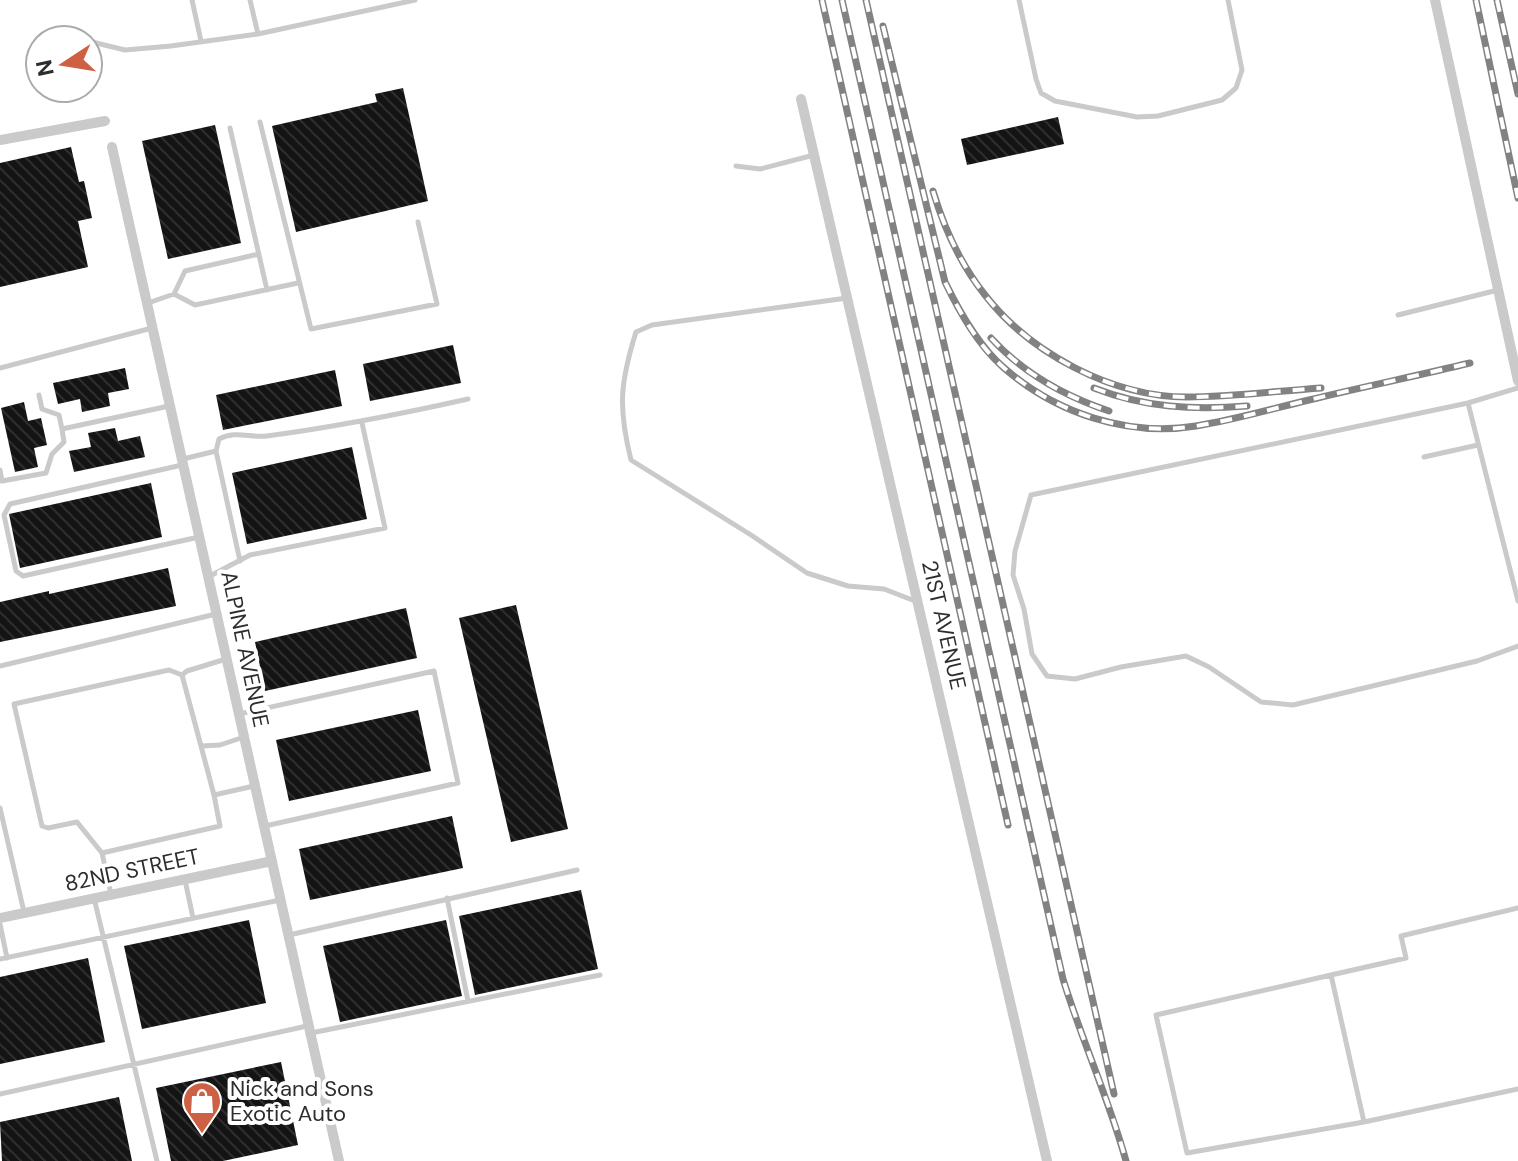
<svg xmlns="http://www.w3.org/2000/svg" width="1518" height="1161" font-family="'DM Sans',sans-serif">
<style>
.building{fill:url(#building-back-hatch)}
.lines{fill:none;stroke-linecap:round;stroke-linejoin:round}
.service{stroke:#cacaca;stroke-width:5}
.minor{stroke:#cacaca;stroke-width:10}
.rail-casing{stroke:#828282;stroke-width:7}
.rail{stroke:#fff;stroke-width:4;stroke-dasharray:12;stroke-linecap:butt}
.labels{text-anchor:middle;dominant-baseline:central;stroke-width:8;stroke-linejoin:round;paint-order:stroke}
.street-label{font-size:22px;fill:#2d2d2d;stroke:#fff}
.poi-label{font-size:22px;fill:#2d2d2d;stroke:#fff;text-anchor:start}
</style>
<defs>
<pattern id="building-back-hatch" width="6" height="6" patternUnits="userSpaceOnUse" patternTransform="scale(2)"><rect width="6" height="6" fill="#141414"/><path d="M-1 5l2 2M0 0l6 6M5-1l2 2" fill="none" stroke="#2e2e2e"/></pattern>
</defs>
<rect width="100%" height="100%" fill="#fff"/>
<path class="building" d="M403 88 428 201 296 232 272 126 377 102 375 94Z
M1058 117 1064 144 967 165 961 139Z
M215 125 241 243 168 259 142 141Z
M71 147 79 182 84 181 92 218 78 221 88 267 0 287V163Z
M453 345 461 383 370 401 363 364Z
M125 368 129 389 108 393 110 406 82 412 80 399 58 404 53 383Z
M335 370 342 406 223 430 216 395Z
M24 402 28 421 41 418 47 445 34 448 38 467 15 472 1 408Z
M115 428 118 441 140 436 145 457 74 472 69 451 91 447 88 433Z
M352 447 367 519 247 544 232 473Z
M151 483 162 537 20 568 9 514Z
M168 568 176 606 0 642V602L49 591V594Z
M516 605 568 829 511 842 459 618Z
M406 608 417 658 265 691 255 642Z
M418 710 431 771 289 801 276 740Z
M452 816 463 868 310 900 299 849Z
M581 890 598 969 475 995 459 916Z
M249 920 266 1003 142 1029 124 946Z
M446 920 462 996 340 1022 323 946Z
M88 958 105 1042 0 1064V977Z
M281 1062 298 1145 223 1161H171L156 1088Z
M119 1097 132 1161H2L0 1122Z"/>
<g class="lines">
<path class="service" d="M192 0 201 41
M250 0 258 34
M1019 0 1036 79 1041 93 1055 101 1137 117 1158 116 1222 100 1236 88 1242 70 1228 0
M64 35 85 40
M88 41 125 50 171 46 258 34 415 0
M260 122 311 329 437 304 418 222
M230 128 267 290
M736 166 760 169 814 155
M174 294 185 271 259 254
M847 298 652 325 636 332C620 383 618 408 631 460L751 535 807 573 848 586 884 589 915 601
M148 303 174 294 195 305 298 283
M1398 315 1498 290
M0 368 152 328
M1518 388 1468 403 1518 601
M39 395 42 409 59 415 62 429 169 406
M1468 403 1031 495 1015 551 1013 575 1024 609 1032 654 1047 676 1075 679 1121 667 1186 656 1209 667 1261 702 1293 705 1477 661 1518 646
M216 451 240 561
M1424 457 1478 445
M183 459 216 451 219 439C235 430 250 438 267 436 335 427 401 414 468 399
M182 465 10 504 4 515 16 571 23 576 199 537
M0 470 2 481 46 473 52 454 64 442 62 429
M210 576 250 555 385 528 362 423
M226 659 187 671 182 675 201 746 220 745 244 737
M0 666 216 614
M239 714 434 671 458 783 265 826
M201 746 214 795 254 786
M0 808 24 912
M102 853 77 822 48 828 42 826 14 704 169 670 182 675
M185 880 193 918
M111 894 102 853 220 826 214 795
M94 898 157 1161
M447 898 468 1001
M1518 908 1401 936 1406 958 1331 975 1364 1122 1518 1089
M0 924 7 958
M289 935 577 870
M0 959 280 900
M1331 975 1156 1015 1187 1153 1364 1122
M311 1033 600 975
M0 1094 307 1026"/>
<path class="minor" d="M1435 0 1518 381
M801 99 1047 1161
M0 140 105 121
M112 147 339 1161
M0 918 272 861"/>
<g class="rail-casing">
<path id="rail" d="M822 0 1008 825
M842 0 1063 979C1082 1041 1109 1099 1126 1161
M866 0 1114 1094
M1476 0 1518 198
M1497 0 1518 94
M883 26 945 282C960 313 978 345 1003 367 1055 413 1127 437 1196 426 1234 420 1271 409 1309 400 1362 387 1416 376 1470 363
M933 191C944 228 961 265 985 295 1030 353 1112 397 1187 397 1231 397 1277 391 1321 388
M991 338C1023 373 1064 396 1109 411
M1094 388C1145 408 1194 410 1247 406"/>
</g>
<use href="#rail" class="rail"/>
</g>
<defs>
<g id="shop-pin" transform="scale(2)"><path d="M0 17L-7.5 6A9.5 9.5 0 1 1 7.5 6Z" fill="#ce6144" stroke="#fff"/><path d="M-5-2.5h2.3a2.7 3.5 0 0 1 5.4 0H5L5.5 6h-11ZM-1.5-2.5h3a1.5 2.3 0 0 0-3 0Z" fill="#fff"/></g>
</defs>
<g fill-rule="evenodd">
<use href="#shop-pin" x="202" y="1101"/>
</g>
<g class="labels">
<g class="street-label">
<text transform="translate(944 625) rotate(77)">21ST AVENUE</text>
<text transform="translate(245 649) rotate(78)">ALPINE AVENUE</text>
<text transform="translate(132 870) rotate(-12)">82ND STREET</text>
</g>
<g class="poi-label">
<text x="230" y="1088">Nick and Sons<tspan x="230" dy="25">Exotic Auto</tspan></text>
</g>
</g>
<g transform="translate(64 64) rotate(258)"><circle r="38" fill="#ffffff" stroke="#ababab" stroke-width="2"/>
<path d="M0-6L14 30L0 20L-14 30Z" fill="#ce6144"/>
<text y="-12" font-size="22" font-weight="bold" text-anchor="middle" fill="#2d2d2d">N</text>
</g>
</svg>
